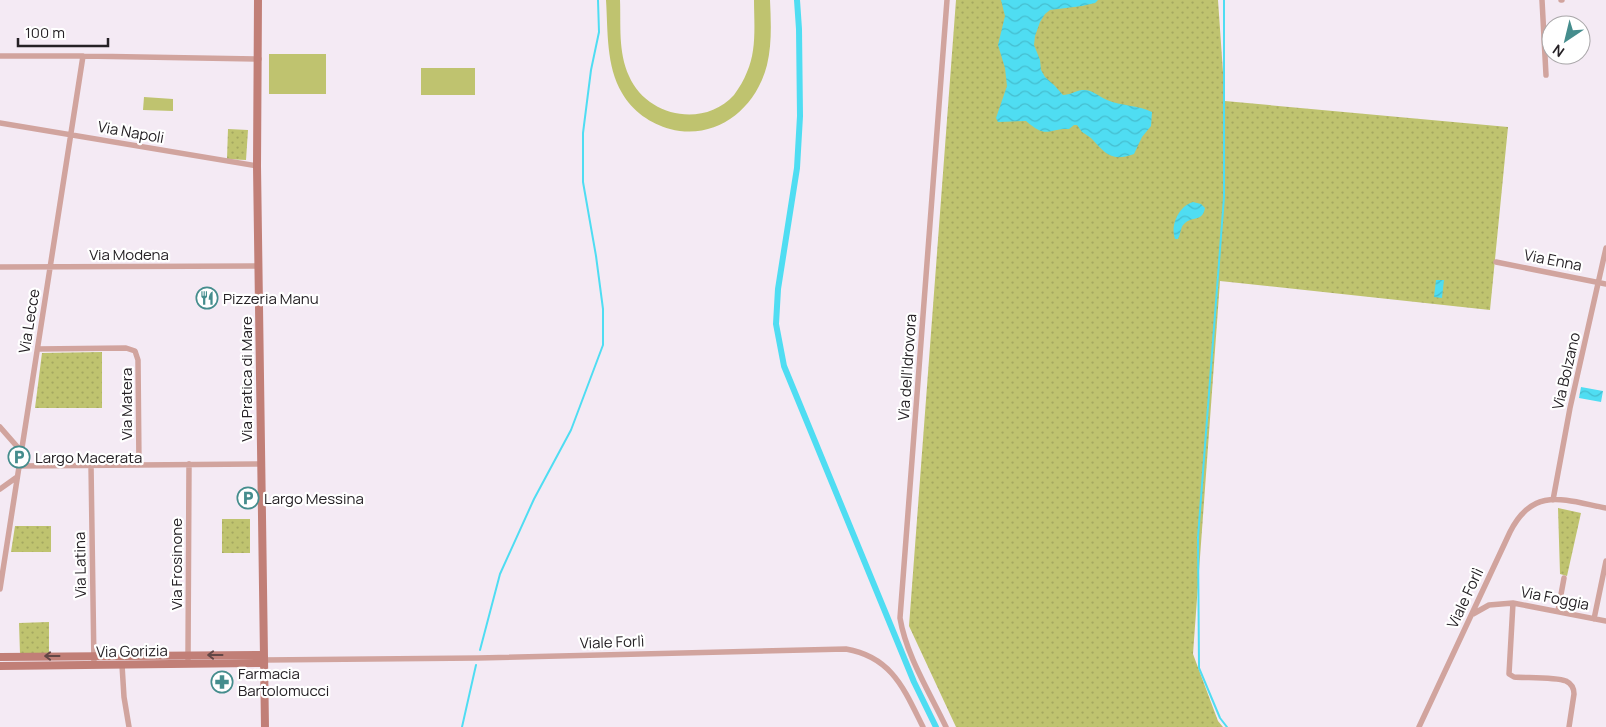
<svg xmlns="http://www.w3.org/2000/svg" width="1606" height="727" font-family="Manrope,sans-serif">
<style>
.grass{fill:url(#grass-dots)}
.garden{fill:#bfc36f}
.water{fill:url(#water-waves)}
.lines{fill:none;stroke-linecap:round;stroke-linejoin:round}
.stream{stroke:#4fddf2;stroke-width:2}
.canal{stroke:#4fddf2;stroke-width:6}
.street{stroke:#d1a49e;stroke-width:5.5}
.secondary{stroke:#c17f77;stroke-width:8}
.oneway{stroke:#634746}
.labels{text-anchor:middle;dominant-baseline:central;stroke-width:4.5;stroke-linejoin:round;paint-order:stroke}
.street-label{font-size:15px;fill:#252125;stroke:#fff}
.poi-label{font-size:15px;fill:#252125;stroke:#fff;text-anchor:start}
</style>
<defs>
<pattern id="grass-dots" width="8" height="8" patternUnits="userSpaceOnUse" patternTransform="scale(1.25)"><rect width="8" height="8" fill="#bfc36f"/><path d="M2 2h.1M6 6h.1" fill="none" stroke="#a4a760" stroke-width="1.8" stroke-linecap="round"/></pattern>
<pattern id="water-waves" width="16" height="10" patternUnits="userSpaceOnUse" patternTransform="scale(1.25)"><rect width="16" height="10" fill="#4fddf2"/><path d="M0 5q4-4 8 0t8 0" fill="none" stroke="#45bdcf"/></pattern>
</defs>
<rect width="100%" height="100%" fill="#f4eaf4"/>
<path class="grass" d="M956 0H1218L1225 101 1508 127 1490 310 1220 281 1193 654 1218 721 1223 727H956L909 626Z
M228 129 248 130 246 160 227 159Z
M102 352V408H35L42 353Z
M1558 508 1581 513 1567 576 1560 574Z
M222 519H250V553H222Z
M15 526H51V552H11Z
M49 622V654H20L19 623Z"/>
<path class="garden" d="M606 0H620C621 25 618 52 629 76 646 116 703 129 734 95 739 88 744 80 747 72 757 50 754 23 754 0H770C771 22 772 44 767 65 756 109 716 141 670 129 651 124 632 111 622 93 606 66 608 31 606 0Z
M269 54H326V94H269Z
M421 68H475V95H421Z
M144 97 173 99V111L143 110Z"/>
<path class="water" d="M1001 0H1098L1095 3 1082 6 1050 10 1045 14 1040 22 1035 36 1034 45 1040 60 1041 70 1045 77 1054 85 1063 95C1070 95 1075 91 1082 90 1092 89 1098 96 1107 100 1121 106 1138 105 1152 112L1151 126 1142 137 1134 154C1111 162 1106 154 1092 139 1089 136 1085 134 1082 132 1080 130 1079 127 1077 125H1074L1069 129C1047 128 1048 140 1026 121L998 122 996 118 1007 86 1005 68 998 45 1005 16Z
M1193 202 1201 204 1205 208C1202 223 1193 215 1184 224 1180 228 1181 234 1178 239H1175C1170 225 1179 206 1193 202Z
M1436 280H1444L1442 298 1434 297Z
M1581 387 1603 391 1601 402 1579 398Z"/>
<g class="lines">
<path class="stream" d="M1224 0V197L1198 537 1199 668 1220 718 1227 727
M480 650 500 574 534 499 571 430 603 345V309L596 256 583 182V133L591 70 599 32 598 0
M462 727 476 665"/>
<path class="canal" d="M797 0 799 29 800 116 797 168 778 289 776 324 784 366 914 682 936 727"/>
<path class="street" d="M1542 0 1546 75
M1561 0H1562
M0 56H83L259 59
M0 123 257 166
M1496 262 1606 284
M0 267 259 266
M38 349 126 348 135 351 138 360 139 465
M0 427 21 451
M91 465 94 665
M19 466 260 464
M0 489 17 477
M1553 500 1570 408 1606 248
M0 589 83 56
M1513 603 1509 674 1514 677C1527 678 1555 677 1566 681 1572 684 1574 688 1574 694L1569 727
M1558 611 1564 578
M1473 614 1489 605 1513 603 1606 621
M1594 619 1606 561
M188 659 189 464
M264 660 478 658 846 649C892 657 904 689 923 727
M122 665 124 697 129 727
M946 727C930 693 906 655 900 618L947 0
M1419 727 1510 532C1533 486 1564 500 1606 508"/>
<path class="secondary" d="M258 0 257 166 265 727
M0 657 264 655
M0 666 264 663"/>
</g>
<defs><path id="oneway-shaft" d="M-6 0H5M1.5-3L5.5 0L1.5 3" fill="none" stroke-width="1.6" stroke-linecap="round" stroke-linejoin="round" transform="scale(1.25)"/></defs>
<g class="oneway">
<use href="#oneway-shaft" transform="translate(215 655) rotate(180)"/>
<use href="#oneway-shaft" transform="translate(52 656) rotate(180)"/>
</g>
<defs>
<g id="restaurant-ring" transform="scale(1.125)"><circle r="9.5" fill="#fff" stroke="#458d8d" stroke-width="1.5"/><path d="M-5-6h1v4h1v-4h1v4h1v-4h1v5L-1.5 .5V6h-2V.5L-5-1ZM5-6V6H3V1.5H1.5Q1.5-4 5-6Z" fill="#458d8d"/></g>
<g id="parking-ring" transform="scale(1.125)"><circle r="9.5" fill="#fff" stroke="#458d8d" stroke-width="1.5"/><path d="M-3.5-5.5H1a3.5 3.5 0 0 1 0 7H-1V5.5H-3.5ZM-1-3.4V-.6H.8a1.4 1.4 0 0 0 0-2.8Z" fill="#458d8d"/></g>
<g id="pharmacy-ring" transform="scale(1.125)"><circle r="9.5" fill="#fff" stroke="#458d8d" stroke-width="1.5"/><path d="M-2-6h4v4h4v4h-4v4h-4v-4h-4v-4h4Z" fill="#458d8d"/></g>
</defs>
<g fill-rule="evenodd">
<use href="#restaurant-ring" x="207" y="298"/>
<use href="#parking-ring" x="19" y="457"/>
<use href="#parking-ring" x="248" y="498"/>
<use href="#pharmacy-ring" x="222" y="682"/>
</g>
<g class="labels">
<g class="street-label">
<text transform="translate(131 132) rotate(10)">Via Napoli</text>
<text x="129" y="254">Via Modena</text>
<text transform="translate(1553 260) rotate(11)">Via Enna</text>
<text transform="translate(29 321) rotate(-81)">Via Lecce</text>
<text transform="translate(907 367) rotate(-86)">Via dell'Idrovora</text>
<text transform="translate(1566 371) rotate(-77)">Via Bolzano</text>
<text transform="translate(246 379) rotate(-90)">Via Pratica di Mare</text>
<text transform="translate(126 404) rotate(-90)">Via Matera</text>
<text transform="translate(176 564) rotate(-90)">Via Frosinone</text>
<text transform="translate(80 565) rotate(-91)">Via Latina</text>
<text transform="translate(1465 598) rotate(-65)">Viale Forlì</text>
<text transform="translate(1555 598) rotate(11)">Via Foggia</text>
<text transform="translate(612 642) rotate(-2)">Viale Forlì</text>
<text transform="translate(132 651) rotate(-1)">Via Gorizia</text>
</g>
<g class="poi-label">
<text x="223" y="298">Pizzeria Manu</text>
<text x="35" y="457">Largo Macerata</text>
<text x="264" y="498">Largo Messina</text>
<text x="238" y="673">Farmacia<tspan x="238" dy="17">Bartolomucci</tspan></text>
</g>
</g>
<g transform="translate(1566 40) rotate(215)"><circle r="24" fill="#ffffff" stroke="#a8a6a8"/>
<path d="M0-4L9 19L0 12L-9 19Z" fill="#458d8d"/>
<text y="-8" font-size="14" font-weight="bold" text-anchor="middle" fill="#252125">N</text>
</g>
<path d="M18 38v8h90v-8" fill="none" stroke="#252125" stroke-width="2.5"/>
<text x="25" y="38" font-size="15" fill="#252125" stroke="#ffffff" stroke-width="4" paint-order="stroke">100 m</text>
</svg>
